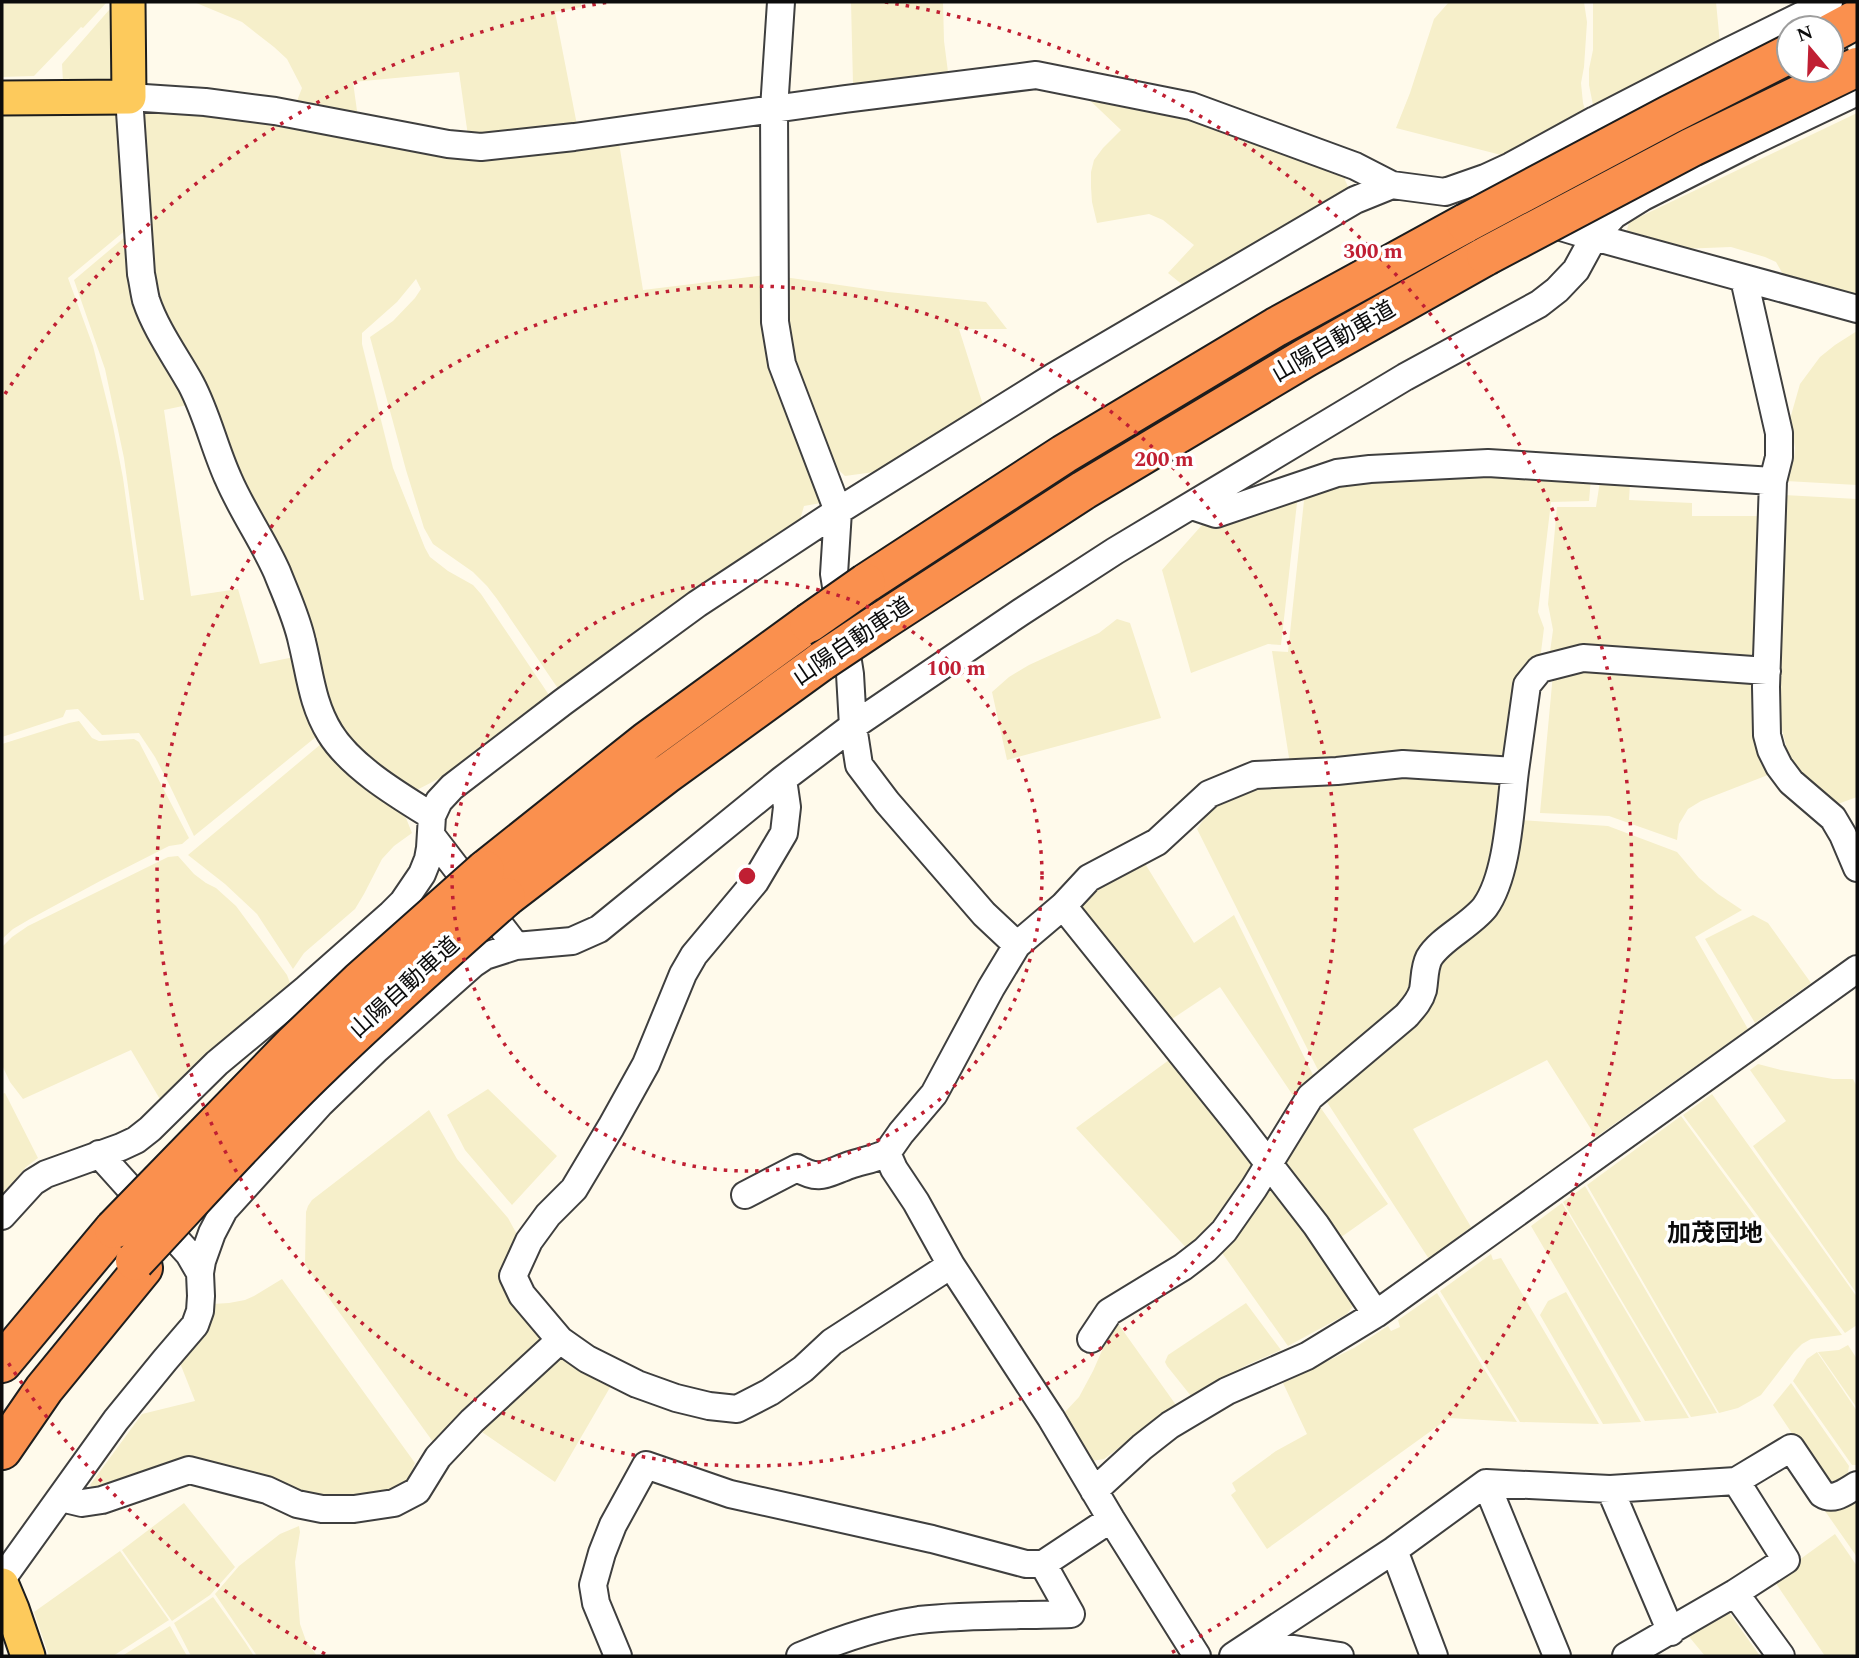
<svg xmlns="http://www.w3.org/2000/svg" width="1859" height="1658" font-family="Spectral,'Noto Sans JP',serif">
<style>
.farmland{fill:#f6efca}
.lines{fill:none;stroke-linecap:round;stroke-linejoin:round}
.minor-casing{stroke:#3f3f3f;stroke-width:30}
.major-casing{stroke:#1d1d1d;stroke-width:37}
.highway-casing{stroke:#1d1d1d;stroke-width:42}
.minor{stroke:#fff;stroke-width:26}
.major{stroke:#fdca5c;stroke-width:33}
.highway{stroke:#fa904e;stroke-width:38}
.highway-bridge-casing{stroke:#1d1d1d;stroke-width:42;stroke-linecap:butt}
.highway-bridge{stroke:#fa904e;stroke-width:38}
.ring{fill:none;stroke:#c01f33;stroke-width:3.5;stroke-dasharray:3.5 7}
.labels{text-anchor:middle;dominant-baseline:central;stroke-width:7;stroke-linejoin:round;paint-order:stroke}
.street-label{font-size:23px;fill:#0c0c0c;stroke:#fff}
.neighbourhood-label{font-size:24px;font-weight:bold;fill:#0c0c0c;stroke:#fff}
.centre{fill:#c01f33;stroke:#fff;stroke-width:3.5}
.ring-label{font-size:21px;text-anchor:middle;font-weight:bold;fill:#c01f33;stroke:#fff;stroke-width:7;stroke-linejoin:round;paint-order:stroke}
</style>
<rect width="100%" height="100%" fill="#fffaeb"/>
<path class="farmland" d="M2 2H107L83 28 81 27 34 76 2 77Z
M116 2 121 82H63L62 64Z
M194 2H581V7L555 12 577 125 468 136 459 72 353 82 358 118 295 106 302 88 287 59 274 47 242 22Z
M851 2H943L944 41 948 72 853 84Z
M1449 2H1584L1587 22 1584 67 1581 83 1583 103 1587 116 1505 156 1396 128 1410 93 1434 19Z
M1593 2H1716L1720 44 1594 110 1589 85V69L1593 50Z
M1080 91 1202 115 1347 170 1345 180 1350 191 1184 286 1168 273 1194 245 1163 220 1149 214 1097 223 1092 202 1091 187V172L1094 160 1103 148 1121 130Z
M142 102 373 140 618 137 643 290 767 275 821 503 804 506 800 520 559 690 497 599 487 586 473 572 433 544 424 528 406 470 370 337 393 321 415 298 421 289 416 279 397 302 362 333V344L393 468 425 548 430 557 448 571 473 585 481 594 549 695V701L465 765 411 793 356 744 343 731 336 720 321 677 316 642 288 563 242 484 212 399 189 352 171 324 164 308 155 275 150 247Z
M120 103 127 229 68 278 93 346 113 426 123 478 140 600H144L124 458 105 369 74 280 131 232 192 404 164 410 191 596 238 589 260 664 299 656 322 732 194 836 170 786 155 757 139 733 102 735 78 709 66 710 63 717 2 737V104Z
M1857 113V296L1784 276 1776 262 1765 257 1731 247 1680 249 1626 234 1629 222Z
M784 277 888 292 986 302 1007 329H959L983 405 874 472 845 476 827 459 789 346Z
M1857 331V485L1786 481 1794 459 1795 448 1790 419 1800 384 1820 357 1835 345Z
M1399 473 1591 478 1589 501 1551 502 1538 612 1544 628 1540 660 1505 759 1290 764 1272 651 1288 652 1305 491Z
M1600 481 1630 484 1629 500 1692 503V516H1758L1760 650 1747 660 1563 650 1550 652 1553 630 1548 604 1557 507H1596Z
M1298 494 1281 645 1268 644 1191 673 1162 570 1202 525Z
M1784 495 1857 499V797L1835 805 1797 769 1789 757 1781 726 1779 707 1781 507Z
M1117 619 1130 623 1161 718 1007 760 992 692 1009 677 1029 665 1099 633Z
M1576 668 1747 676 1757 685 1773 773 1701 801 1688 809 1679 824 1677 840 1609 816 1540 813 1553 674Z
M79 721 92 738 99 741 134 739 139 742 189 838 182 844 169 846 102 880 30 919 13 929 2 939V744L69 723Z
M327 739 406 818 412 833 394 846 382 859 364 894 355 909 304 953 293 969 257 914 225 884 188 855Z
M1396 773 1492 777 1500 783 1504 791 1489 883 1414 992 1321 1076 1197 829 1213 806 1243 788Z
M1519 820 1608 826 1677 852 1699 878 1718 894 1742 910 1695 937 1748 1029 1596 1137 1547 1060 1413 1129 1471 1227 1429 1259 1323 1096 1433 972 1452 946Z
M178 856 194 874 206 883 216 888 236 906 287 975 290 983 288 989 161 1101 131 1050 23 1099 10 1082 2 1065V947L12 937 28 926 168 857Z
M1144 862 1194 943 1234 915 1316 1081 1298 1103 1220 987 1166 1023 1086 916 1083 909V901L1102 884Z
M1753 915 1768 923 1811 983 1755 1023 1705 939Z
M1169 1060 1254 1161V1172L1191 1253 1076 1128Z
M1758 1064 1781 1070 1833 1079H1853L1857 1087V1294L1753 1146 1786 1121 1750 1070Z
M488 1089 557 1156 512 1205 465 1150 447 1115Z
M5 1093 38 1158 26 1167 2 1195V1094Z
M1712 1094 1857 1297V1325L1845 1333 1683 1115Z
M1318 1104 1388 1204 1337 1240 1290 1179 1283 1158Z
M429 1110 457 1159 508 1218 519 1238 502 1271 549 1341 436 1446 305 1265 306 1212 308 1206 312 1200Z
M1681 1116 1842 1335 1811 1339 1802 1344 1794 1352 1761 1395 1738 1408 1719 1413 1587 1185Z
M1585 1186 1717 1413 1691 1417 1563 1202Z
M1265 1188H1273L1356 1302 1347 1314 1288 1346 1220 1250Z
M1562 1203 1689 1418 1645 1421 1531 1226Z
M1491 1254 1493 1260 1501 1258 1599 1424 1520 1422 1440 1291Z
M282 1279 415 1463 407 1483 384 1494 336 1500 298 1493 282 1482 272 1479 93 1489 90 1485 142 1414 195 1401 180 1363 198 1342 205 1330 212 1304 229 1303 245 1300 254 1296Z
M1566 1292 1641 1422 1603 1424 1540 1315 1548 1301Z
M1437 1293 1517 1422 1449 1418 1267 1549 1231 1495 1236 1491 1232 1483 1276 1451 1307 1434 1283 1383 1354 1348 1388 1326 1391 1331 1400 1327 1398 1320Z
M1246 1303 1281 1350 1247 1365 1191 1396 1167 1366 1165 1362 1168 1355Z
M1114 1318 1176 1405 1104 1459 1092 1461 1063 1420 1065 1412 1079 1397 1093 1371 1104 1346 1106 1333Z
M1848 1345 1857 1359V1408L1818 1352 1839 1350Z
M1817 1352 1857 1411V1465H1852L1793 1381 1807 1359Z
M564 1354 612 1384 555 1482 479 1430Z
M1791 1383 1849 1466 1848 1472 1851 1477 1834 1487 1826 1484 1773 1405Z
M1857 1495V1557L1825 1511Z
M184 1503 235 1567 210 1595 172 1621 122 1550Z
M299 1526 300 1532 295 1562 300 1624 306 1641 317 1656H257L215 1594 239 1566 280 1534Z
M1835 1534 1857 1566V1656H1825L1773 1579Z
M120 1551 169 1620 113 1656H49L34 1612Z
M213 1597 245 1642 254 1656H191L174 1623Z
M1725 1607 1760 1656H1705L1686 1633Z
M170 1626 187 1656H122Z"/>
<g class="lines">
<g class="minor-casing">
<path id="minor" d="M781 2 774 109 775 322 782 364 838 511 834 574 850 674 853 726 859 765 887 802 984 914 1017 945
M1541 221 1594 237 1857 309
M1744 279 1779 433V457L1773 481 1766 687 1767 735 1771 750 1779 766 1791 782 1833 818 1843 835 1857 868
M1192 506 1216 514 1337 473 1370 469 1488 463 1773 481
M783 779 787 807 784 833 755 882 694 955 683 974 646 1064 611 1127 574 1189 548 1215 529 1241 513 1276 522 1295 560 1340 587 1359 637 1384 676 1398 709 1406 737 1409 770 1392 803 1369 832 1342 951 1265
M432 816C398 795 351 767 330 733 312 704 310 674 302 642 297 618 286 595 277 572 263 540 242 511 228 478 214 447 207 414 191 384 176 357 156 330 146 300 144 292 143 283 141 274L129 97 205 102 275 111 448 144 481 147 574 137 845 99 1036 75 1191 106 1355 166 1392 185
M431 835 516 946
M1063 906 1238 1124 1316 1225 1376 1314
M99 1154 189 1254 200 1273
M745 1195 797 1168C820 1182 827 1173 850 1165 862 1161 875 1159 887 1153
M2 1216 33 1182 46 1174 121 1147 136 1140 150 1129 217 1063 306 989 391 914 403 902 422 874 428 859 430 848 432 816 439 801 452 787 563 702 697 604 838 511 1053 377 1355 200 1392 185 1445 192 1485 178 1511 166 1595 120 1723 54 1829 2
M1091 1339 1109 1312 1183 1267 1205 1250 1224 1231 1254 1188 1310 1097 1406 1016C1413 1008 1420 1001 1423 990 1425 979 1424 968 1429 958 1440 939 1470 926 1485 907 1508 875 1510 810 1515 771
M1486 1483 1557 1656
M1610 1489 1671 1632
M1094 1491 1142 1447 1170 1425 1227 1391 1307 1356 1376 1314 1857 969
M61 1498 82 1503 102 1500 189 1470 267 1490 297 1504 322 1509H354L394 1503 417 1491 438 1457 472 1421 560 1340
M1394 1550 1434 1656
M1043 1564 1111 1519
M2 1579 116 1420 165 1360 195 1325 200 1311 201 1296 200 1273 202 1261 212 1233 224 1210 320 1104 377 1049 473 964 485 956 516 946 572 941 599 929 783 779 853 726 1021 612 1115 551 1405 377 1539 304 1557 290 1576 270 1594 237 1614 215 1643 197 1750 143 1857 92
M1735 1593 1781 1656
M1254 1643 1340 1656
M618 1656 596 1603 593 1585 602 1553 613 1525 646 1465 730 1494 932 1539 1026 1564H1043L1071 1614C1021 1616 968 1614 919 1620 878 1626 838 1640 800 1656
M1197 1656 1111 1519 1051 1418 951 1265 916 1202 894 1169 887 1153 901 1133 934 1094 991 988 1017 945 1063 906 1089 878 1157 842 1209 794 1255 775 1337 771 1403 764 1515 771 1527 685 1540 669 1583 658 1767 671
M1233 1656 1394 1550 1486 1483 1610 1489 1736 1481 1791 1448 1822 1494C1834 1502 1846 1491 1857 1485
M1626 1656 1735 1593 1786 1560 1736 1481"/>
</g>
<g class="major-casing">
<path id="major" d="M2 98 129 97 128 2
M2 1585 12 1609 28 1656"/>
</g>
<g class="highway-casing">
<path id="highway" d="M1831 33 1857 19
M866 583 1064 454 1276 327 1466 223
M879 623 1084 490 1305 358 1486 256
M485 870 647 741 809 623
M506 897 665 775 822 661
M2 1363 114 1229
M2 1450 44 1389 143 1268"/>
</g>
<use href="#minor" class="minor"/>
<use href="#major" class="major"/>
<use href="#highway" class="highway"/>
<g class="highway-bridge-casing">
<path id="highway-bridge" d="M1466 223 1669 115 1789 54
M1486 256 1692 147 1857 67
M809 623 866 583
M822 661 879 623
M114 1229 293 1045 360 981 485 870
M135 1261C197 1195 257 1127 322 1065 382 1007 444 952 506 897"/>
</g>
<use href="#highway-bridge" class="highway-bridge"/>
</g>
<g class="ring">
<circle cx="747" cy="876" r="295"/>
<circle cx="747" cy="876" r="590"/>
<path d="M325 1654A885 885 0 0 1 5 1358M5 394A885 885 0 0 1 609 2M885 2A885 885 0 0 1 1169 1654"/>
</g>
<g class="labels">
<g class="street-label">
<text transform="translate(1334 342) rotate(-30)">山陽自動車道</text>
<text transform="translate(853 642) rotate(-34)">山陽自動車道</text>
<text transform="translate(405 988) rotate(-42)">山陽自動車道</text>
</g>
<g class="neighbourhood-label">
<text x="1715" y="1234">加茂団地</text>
</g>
</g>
<circle cx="747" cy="876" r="10" class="centre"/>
<g class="ring-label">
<text x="1373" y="258">300 m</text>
<text x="1164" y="466">200 m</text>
<text x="956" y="675">100 m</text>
</g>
<rect width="1859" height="1658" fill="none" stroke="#0c0c0c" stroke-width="7"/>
<g transform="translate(1810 49) rotate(341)"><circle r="33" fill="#ffffff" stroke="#9e9e9e" stroke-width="2"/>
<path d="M0-5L12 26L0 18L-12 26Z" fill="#c01f33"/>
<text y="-10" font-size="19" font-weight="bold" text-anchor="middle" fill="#0c0c0c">N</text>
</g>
</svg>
